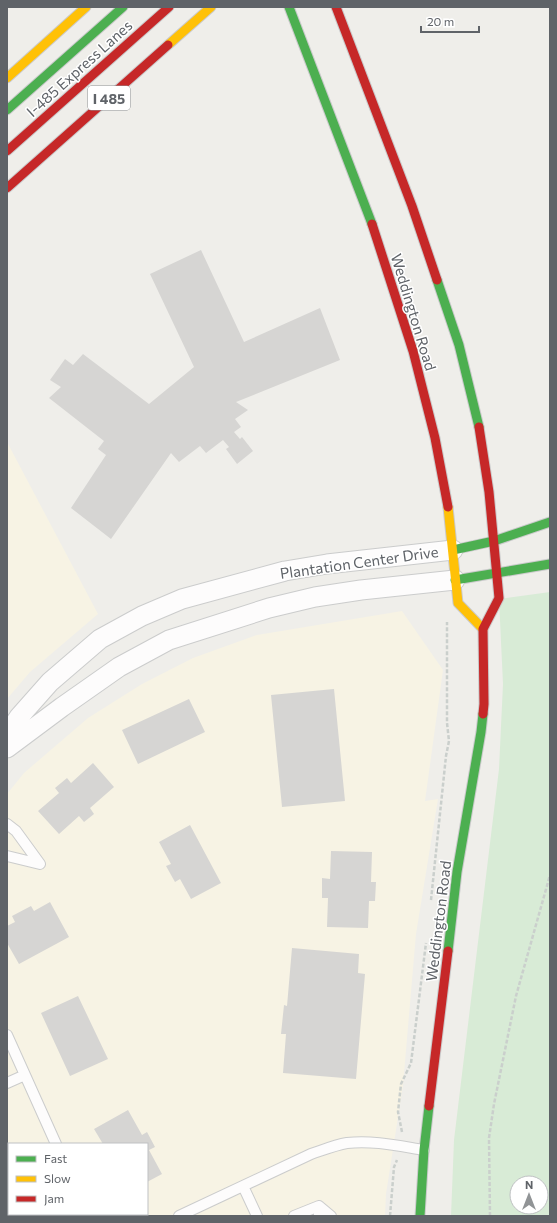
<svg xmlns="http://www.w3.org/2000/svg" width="557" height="1223" font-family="Commissioner,sans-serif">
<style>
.commercial{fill:#f7f3e4;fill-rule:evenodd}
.green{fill:#d8ebd6;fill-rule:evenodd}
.building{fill:#d6d5d3}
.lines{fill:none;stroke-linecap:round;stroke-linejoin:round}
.lane-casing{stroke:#cbcccc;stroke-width:12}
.street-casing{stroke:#cbcccc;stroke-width:21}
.fast-casing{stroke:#cacacb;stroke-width:11}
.slow-casing{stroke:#cacacb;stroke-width:11}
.jam-casing{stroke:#cacacb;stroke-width:11}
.path{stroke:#cacfcc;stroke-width:2.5;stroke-dasharray:4 2;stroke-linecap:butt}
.lane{stroke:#fdfcfc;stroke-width:10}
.street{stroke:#fdfcfc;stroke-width:19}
.fast{stroke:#4caf50;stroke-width:9}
.slow{stroke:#ffc107;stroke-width:9}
.jam{stroke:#c62828;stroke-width:9}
.labels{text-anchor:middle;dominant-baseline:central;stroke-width:3;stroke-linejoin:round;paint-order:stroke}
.shield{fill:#fff;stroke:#8f9295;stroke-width:1}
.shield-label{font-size:14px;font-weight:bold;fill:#5f6368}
.street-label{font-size:15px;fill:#5f6368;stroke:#fff}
</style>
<rect width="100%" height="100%" fill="#efeeea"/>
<path class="commercial" d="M7 442 98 614 30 672 7 699Z
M402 611 443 670 425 801 438 799 416 934 403 1085 386 1194 385 1216H7V794L24 773 88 718 142 684 193 658 257 635ZM9 1144H147V1214H9Z"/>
<path class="green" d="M550 592V1216H451L454 1140 499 769 503 684 499 599ZM517 1183H541V1207H517Z"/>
<path class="building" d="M201 250 244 342 320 308 340 360 236 402 248 410 235 419 241 427 234 432 240 439 242 437 253 451 237 464 226 449 229 447 223 440 206 453 200 446 179 462 171 453 111 539 71 508 106 455 98 449 104 441 49 398 61 387 50 380 65 359 73 365 83 354 149 404 194 367 150 274Z
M334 689 345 801 282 807 271 695Z
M189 699 205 732 138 764 122 730Z
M93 763 114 787 90 808 94 814 84 822 79 816 59 834 38 811 59 793 55 788 67 778 71 783Z
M190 825 221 883 191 899 180 879 175 882 166 866 171 864 159 842Z
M331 851 372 852 371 882H376L375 901H369L368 928 327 927 328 898H322V878L330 879Z
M50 902 69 937 19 964 7 943V926L15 922 12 916 31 906 34 911Z
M292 948 359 954 358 973 365 974 356 1079 283 1073 286 1034H281L284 1005 287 1006Z
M78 996 108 1059 70 1076 41 1013Z
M128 1110 142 1135 147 1132 155 1147 149 1150 162 1174 147 1182V1144H103L94 1129Z"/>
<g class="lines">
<g class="lane-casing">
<path id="lane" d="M7 824 16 831 40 864 7 856
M7 1035 25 1075
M7 1083 25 1075 56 1144
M243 1186 257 1216
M319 1206 331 1216
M88 1214 89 1216
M179 1216 311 1154C323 1150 335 1145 347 1143 373 1140 399 1146 424 1150
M294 1216 319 1206V1216"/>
</g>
<g class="street-casing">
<path id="street" d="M7 735 19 717 50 682 100 639 142 616 182 599 285 571 327 564 453 550
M7 748 62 707 119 667 169 640 269 608 315 597 361 590 455 580"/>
</g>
<g class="fast-casing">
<path id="fast" d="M289 7 372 224
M7 110 123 7
M437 280 459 345 479 427
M453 550 494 541 550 522
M455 580 550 564
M448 951 457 872 481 732 483 714
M420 1216 424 1150 429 1106"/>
</g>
<g class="slow-casing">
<path id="slow" d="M168 45 211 7
M7 78 86 7
M448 507 458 603 483 629"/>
</g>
<g class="jam-casing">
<path id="jam" d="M336 7 412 206 437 280
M7 151 169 7
M7 188 168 45
M372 224 413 351 435 438 448 507
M479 427 489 492 499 598 483 629 484 704 483 714
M429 1106 448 951"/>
</g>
<path class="path" d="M431 900 446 756 449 741 447 723V622
M402 1132 398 1112 401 1084 411 1063 426 943
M390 1216 394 1167 397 1160
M490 1216 489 1138 494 1104 516 996 550 875"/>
<use href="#lane" class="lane"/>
<use href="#street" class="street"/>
<use href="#fast" class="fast"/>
<use href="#slow" class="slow"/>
<use href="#jam" class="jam"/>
</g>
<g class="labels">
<rect class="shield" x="88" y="86" width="42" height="24" rx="3"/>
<g class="shield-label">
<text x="109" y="98">I 485</text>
</g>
<g class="street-label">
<text transform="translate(79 68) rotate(-42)">I-485 Express Lanes</text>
<text transform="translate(414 312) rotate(73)">Weddington Road</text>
<text transform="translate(359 562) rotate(-8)">Plantation Center Drive</text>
<text transform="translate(438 921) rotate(-83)">Weddington Road</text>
</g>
</g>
<rect width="557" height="1223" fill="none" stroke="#5f6368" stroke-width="16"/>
<rect x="8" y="1143" width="140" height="72" fill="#ffffff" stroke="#bfc1c3"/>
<rect x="16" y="1156" width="20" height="6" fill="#4caf50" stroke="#bfc1c3"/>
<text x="44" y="1163" font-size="12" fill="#5f6368">Fast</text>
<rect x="16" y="1176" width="20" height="6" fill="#ffc107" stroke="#bfc1c3"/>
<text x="44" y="1183" font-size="12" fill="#5f6368">Slow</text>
<rect x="16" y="1196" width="20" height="6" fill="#c62828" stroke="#bfc1c3"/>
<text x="44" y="1203" font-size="12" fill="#5f6368">Jam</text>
<g transform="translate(529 1195)"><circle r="19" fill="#ffffff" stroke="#bfc1c3"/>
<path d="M0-3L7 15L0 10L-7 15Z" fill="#919496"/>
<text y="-6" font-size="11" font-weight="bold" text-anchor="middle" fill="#5f6368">N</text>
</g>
<path d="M421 26v6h58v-6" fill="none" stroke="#5f6368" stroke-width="2"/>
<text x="427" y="26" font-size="12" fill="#5f6368" stroke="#ffffff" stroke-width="3" paint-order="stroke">20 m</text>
</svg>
